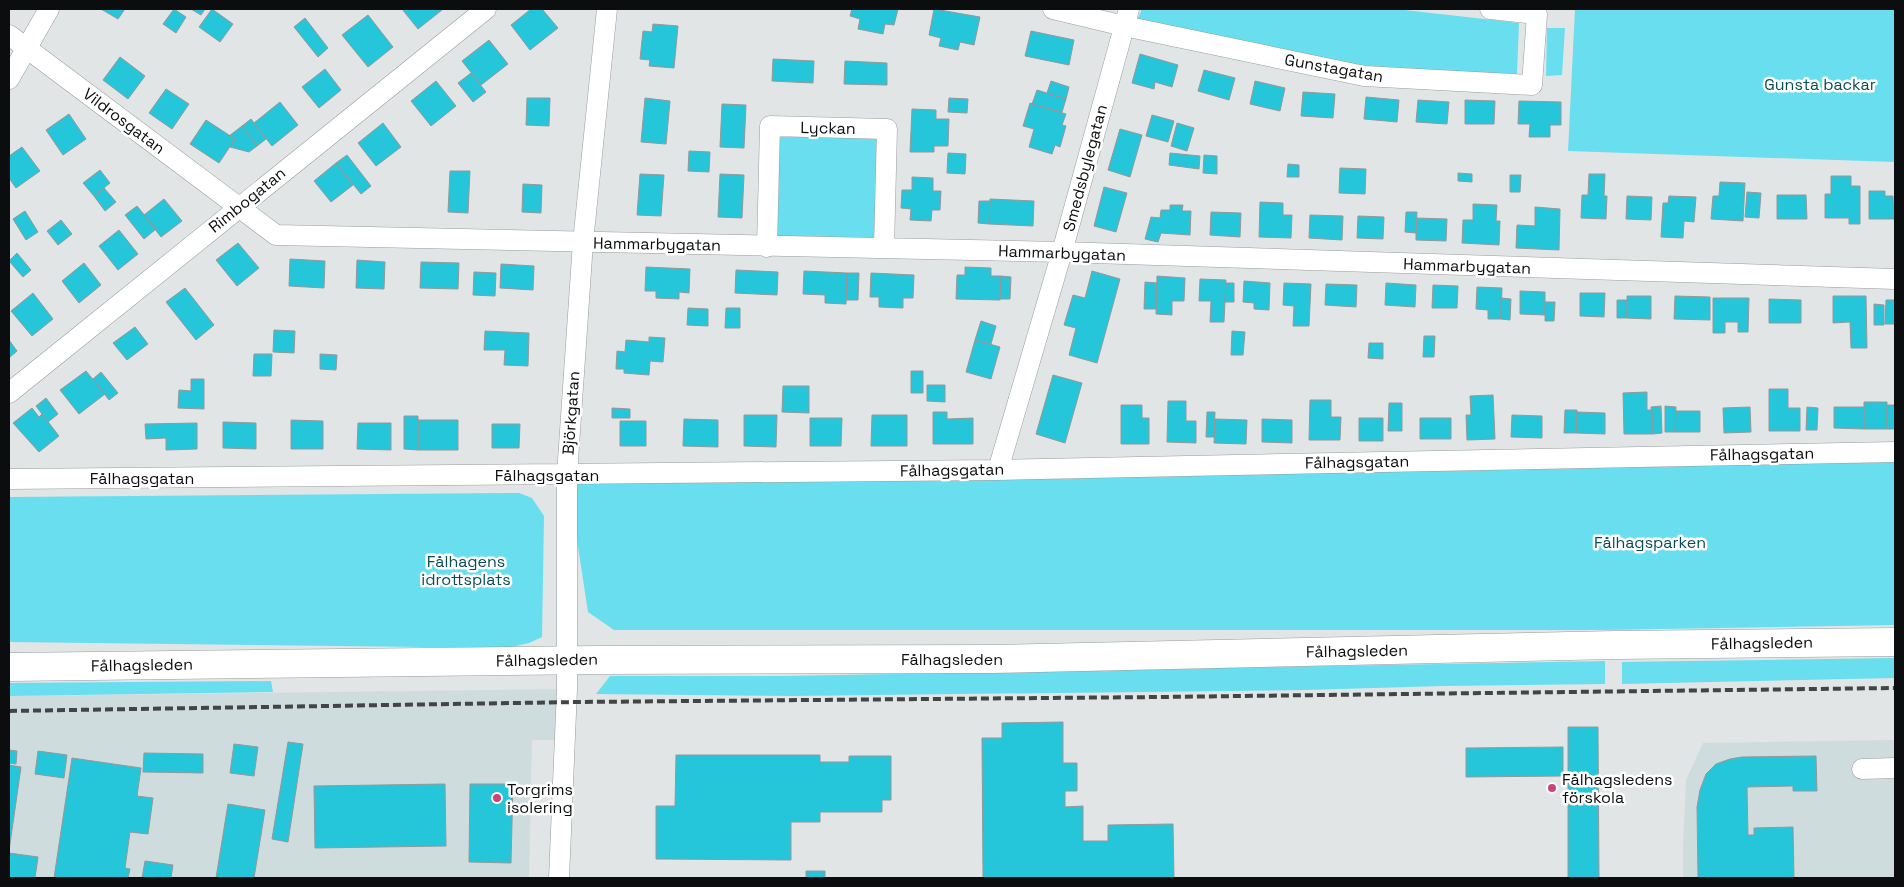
<svg xmlns="http://www.w3.org/2000/svg" width="1904" height="887" font-family="'Space Grotesk',sans-serif">
<style>
.built{fill:#cedcde}
.green{fill:#69deef}
.building{fill:#25c6d9;stroke:#949899}
.lines{fill:none;stroke-linecap:round;stroke-linejoin:round}
.minor-casing{stroke:#989c9d;stroke-width:21}
.secondary-casing{stroke:#989c9d;stroke-width:29}
.minor{stroke:#fff;stroke-width:20}
.secondary{stroke:#fff;stroke-width:28}
.rail{stroke:#424445;stroke-width:4;stroke-dasharray:8 4;stroke-linecap:butt}
.poi-dot{fill:#cb427d;stroke:#fff;stroke-width:2}
.labels{text-anchor:middle;dominant-baseline:central;stroke-width:5;stroke-linejoin:round;paint-order:stroke}
.street-label{font-size:16px;fill:#0c0d0e;stroke:#fff}
.park-label{font-size:16px;fill:#0a4c54;stroke:#fff}
.poi-label{font-size:16px;fill:#0c0d0e;stroke:#fff;text-anchor:start}
</style>
<rect width="100%" height="100%" fill="#e1e5e6"/>
<path class="built" d="M567 689 565 740H532L529 878H9V696Z
M1895 740V878H1683V846L1686 780 1703 743Z"/>
<path class="green" d="M1142 9H1396L1519 23 1517 74 1366 68 1137 20Z
M1575 9H1895V162L1568 151Z
M1547 28H1565L1562 75 1546 76Z
M770 126 887 129 884 248 767 247Z
M1895 452V625L1603 630H614L588 612 567 475Z
M519 493 532 498 544 516 542 637 529 643 507 648 9 642V497Z
M1895 658V678L1622 684V662Z
M1605 661V684L1443 686 1305 690 794 696 596 694 610 676H784Z
M271 681 273 692 9 696V683Z"/>
<path class="building" d="M101 9H125L118 19Z
M174 9 186 17 176 33 163 24Z
M191 9H205L201 15Z
M212 9 233 24 220 42 199 27Z
M402 9H441L442 10 418 29Z
M531 9H542L558 28 530 50 511 25Z
M852 9H898L894 25 885 24 883 34 858 29 860 19 850 16Z
M934 9 980 17 974 45 960 42 958 50 939 46 941 38 929 35Z
M368 15 393 47 368 67 342 35Z
M305 18 328 48 318 57 294 27Z
M653 24 678 26 674 68 649 66 650 60 640 59 643 31 652 32Z
M1031 31 1074 40 1069 65 1025 56Z
M489 40 508 64 481 85 462 61Z
M1140 54 1178 65 1172 87 1155 82 1154 89 1132 83Z
M120 57 145 76 128 99 103 80Z
M773 59 814 61 813 83 772 81Z
M845 61 887 63V85L844 84Z
M325 69 341 90 319 108 302 87Z
M1204 70 1235 78 1229 100 1198 91Z
M471 73 486 92 473 102 458 83Z
M436 81 456 106 431 126 411 101Z
M1051 81 1069 87 1066 99 1047 93Z
M1255 81 1285 88 1280 111 1250 104Z
M166 89 189 104 172 129 149 113Z
M1037 90 1066 99 1062 112 1032 104Z
M1303 92 1335 94 1333 118 1301 116Z
M1366 97 1399 100 1397 122 1364 119Z
M527 98H550L549 126 526 125Z
M645 98 670 101 666 144 641 142Z
M949 98 968 99 967 113 948 112Z
M1418 100 1449 102 1447 124 1416 122Z
M1465 100 1495 101 1494 124H1465Z
M1519 101 1561 102V125H1550V137H1529L1530 124H1518Z
M280 102 298 125 272 146 254 123Z
M1030 103 1066 114 1062 125 1066 126 1060 147 1055 145 1052 154 1029 147 1034 129 1023 126Z
M722 104 746 105 744 148 720 147Z
M912 109 936 110V119H949L948 146H934V152H910Z
M69 114 86 139 63 155 46 130Z
M1152 115 1174 121 1168 142 1146 136Z
M251 119 266 139 257 146 242 126Z
M206 120 235 139 219 163 190 144Z
M383 123 401 147 376 166 358 143Z
M1177 123 1194 128 1187 151 1171 146Z
M242 126 257 146 249 152 230 147 235 139 229 136Z
M1120 129 1142 135 1130 177 1108 170Z
M22 147 40 171 16 188 9 178V156Z
M689 151 710 152 709 172 688 171Z
M948 153 966 154 965 174 947 173Z
M1170 153 1200 156 1199 169 1169 165Z
M347 155 371 186 361 194 336 163Z
M1204 155 1217 156V174L1203 173Z
M336 163 353 185 331 202 314 181Z
M1288 164 1299 165V177H1287Z
M1340 168 1366 169 1365 194 1339 193Z
M100 170 110 183 94 196 83 183Z
M450 171H470L468 213 448 212Z
M1458 173 1472 174V182L1458 181Z
M640 174 664 175 661 216 637 215Z
M720 174 744 175 742 218 718 217Z
M1589 174H1605L1604 196H1607L1606 219 1581 218 1582 195H1588Z
M1510 175H1521L1520 192H1510Z
M1831 176H1851V186H1860V224H1849V218H1825V194H1831Z
M912 177 933 178V191H941L940 210H932L931 221 910 220 911 209 901 208 902 190H912Z
M1720 182 1745 183 1743 221 1711 219 1713 196H1719Z
M523 184 542 185 541 213 522 212Z
M1104 187 1127 193 1116 232 1094 226Z
M104 188 116 202 105 211 94 196Z
M1869 191H1885V196H1893L1894 219H1869Z
M1747 192 1761 193 1759 218 1745 217Z
M1777 195H1806L1807 219H1777Z
M1627 196 1652 197 1651 220 1626 219Z
M1669 196 1696 197 1694 222 1684 221 1683 238 1661 237 1663 203H1668Z
M164 199 182 221 161 237 144 215Z
M990 199 1034 201 1033 226 989 224Z
M979 201H990L989 224 978 223Z
M1260 202 1283 203V215H1292L1291 238 1259 237Z
M1473 204 1497 205 1496 221H1500L1499 245 1462 243 1463 220H1473Z
M1170 205H1183L1182 211H1191L1190 235 1161 233 1158 242 1145 239 1151 217 1160 218 1161 210H1170Z
M137 206 156 229 144 239 125 215Z
M1535 207 1560 209 1559 250 1516 248 1517 225 1535 226Z
M25 211 38 232 26 240 13 219Z
M1211 212 1241 213 1240 237 1210 235Z
M1406 212H1417L1416 233 1405 232Z
M1310 215 1343 216 1342 240 1309 238Z
M1358 216 1384 217 1383 239 1357 238Z
M1416 218 1447 219 1446 241 1416 240Z
M61 220 72 234 58 245 47 231Z
M119 230 138 254 118 270 99 246Z
M238 243 259 268 237 286 216 260Z
M17 253 31 270 23 277 9 261Z
M290 259 325 261 324 288 289 286Z
M357 260 385 262 384 289 356 288Z
M421 262 459 263 458 289 420 288Z
M84 263 101 285 79 303 62 281Z
M501 264 534 266 533 290 500 288Z
M646 267 690 269 689 293 679 292V299L656 298V291H645Z
M965 267 991 268V276H1001L1000 300 956 299 957 275H965Z
M736 270 778 272 777 295 735 293Z
M804 271 847 273 846 304 825 303V295L803 294Z
M1092 271 1120 279 1097 363 1069 355 1076 328 1064 325 1073 295 1085 298Z
M474 272 496 273 495 296 473 295Z
M847 273H859L858 300H846Z
M871 273 914 275 913 298H903V308L879 307V297H870Z
M1001 276 1011 277 1010 299H1000Z
M1157 276 1185 278 1184 301H1172V315L1156 314Z
M1200 279 1226 280 1224 322H1210L1211 301H1199Z
M1244 281 1270 283 1269 310 1254 309V303L1243 302Z
M1145 282 1157 283 1156 309H1144Z
M1226 283H1234V302H1225Z
M1284 283 1311 284 1309 326H1293L1294 306 1283 305Z
M1386 283 1416 285 1415 307 1385 305Z
M1326 284 1357 285 1356 307 1325 305Z
M1433 285 1458 286 1457 308H1432Z
M1477 287 1502 288 1501 319H1488V310L1476 309Z
M185 288 214 325 196 340 166 302Z
M1520 291 1545 292V315L1520 314Z
M33 293 53 319 32 336 11 311Z
M1580 293H1605L1604 317 1580 316Z
M1627 296H1651V319L1627 318Z
M1675 296 1710 297V320L1674 319Z
M1833 296H1866L1867 348H1851L1850 322 1833 323Z
M1501 298 1511 299 1510 320 1501 319Z
M1713 298H1749L1748 332H1738V322H1725V333H1713Z
M1769 299 1801 300V323H1769Z
M1617 300H1627V318H1617Z
M1886 300H1895V324H1885Z
M1545 302H1555L1554 321H1545Z
M1874 304 1884 305V325H1874Z
M688 308 708 309V326L687 325Z
M726 308H740V328H725Z
M981 321 996 326 991 344 975 340Z
M135 327 148 344 127 360 113 343Z
M274 330 295 331 294 353 273 352Z
M485 331 529 333 528 366 504 365 505 350H484Z
M1232 331 1245 332 1243 355H1231Z
M1424 336H1435L1434 357H1423Z
M649 337 665 338 663 362 650 361 649 375 624 373V369H616L617 351 625 352 626 340 649 342Z
M9 340 17 351 9 358Z
M975 340 1000 347 991 379 966 372Z
M1369 343H1383V359L1368 358Z
M254 354H272L271 376H253Z
M320 354 337 355 336 370 320 369Z
M86 371 105 394 79 414 60 390Z
M911 371H923V393H911Z
M101 372 118 393 109 400 93 379Z
M1053 375 1082 383 1065 443 1036 434Z
M191 379H204V409L178 408 179 390 191 391Z
M927 385H945V402L927 401Z
M783 386H809V413L782 412Z
M1769 389H1788V408H1800V431H1769Z
M1647 392V410H1652L1653 434H1624L1623 393Z
M1493 395 1495 439 1467 440 1466 415H1471L1470 396Z
M46 398 58 414 48 422 36 406Z
M1310 400H1331V417H1341L1340 440H1309Z
M1168 401H1186V421H1196V443L1167 442Z
M1864 402H1887V429H1864Z
M1389 403H1402V431H1388Z
M1121 405H1142V418H1149V444H1121Z
M1887 405H1895V429H1887Z
M1661 406 1662 433 1653 434 1651 407Z
M1665 406 1676 407 1675 432H1665Z
M1750 407 1751 432 1724 433 1723 408Z
M1807 407 1818 408 1817 430H1806Z
M1834 407H1864V429L1834 428Z
M32 408 39 417 42 414 59 436 39 452 13 423Z
M612 408 630 409V418H612Z
M1565 410H1577L1576 433H1564Z
M1676 411H1700V432H1675Z
M933 412H947V419L973 418V444H933Z
M1207 412H1215L1214 437H1206Z
M1577 412 1605 413V434L1576 433Z
M744 415H777L776 447 744 446Z
M872 415H907V446H871Z
M1512 415 1542 416V438L1511 437Z
M404 416H418V450L404 449Z
M810 418H842L841 446H810Z
M1359 418H1383V441H1359Z
M1420 418H1451V439H1420Z
M684 419 718 420V447L683 446Z
M1215 419 1247 420 1246 444 1214 443Z
M1262 419 1292 420V443L1262 442Z
M291 420 323 421V449H291Z
M418 420H458V450H418Z
M620 421H646V446H620Z
M223 422 256 423V449L223 448Z
M197 423V449L166 450V438L146 439 145 424Z
M358 423H391V450L357 449Z
M492 424H520L519 448H492Z
M1063 722V763H1077V791H1065V807L1083 806V841H1108V825L1173 824 1174 878H983L982 738H1002V723Z
M1568 727H1598L1599 878H1568Z
M288 742 303 744 288 842 272 839Z
M234 744 258 747 254 776 230 773Z
M1563 747V776L1466 777V748Z
M9 750 17 751 16 764 9 763Z
M38 751 67 755 64 778 35 774Z
M144 753 203 754V773L143 772Z
M676 755H820V762H849V756H891V800H882V812H820V822H791V860L656 859V806H675Z
M1816 756 1817 791H1793V786L1747 787 1748 835H1754V828L1793 827 1794 878H1698L1697 807 1700 790 1706 774 1716 764 1730 759 1742 757Z
M72 758 141 768 137 796 153 798 148 834 130 832 125 868 130 869 128 878H54Z
M9 765 21 767 9 851Z
M445 784 446 846 315 848 314 786Z
M470 784H513L511 863 469 862Z
M228 804 265 810 254 878H216Z
M9 853 38 857 35 878H9Z
M145 861 173 865 171 878H142Z
M806 871H825V878H806Z"/>
<g class="lines">
<g class="minor-casing">
<path id="minor" d="M1053 9 1124 26 1364 76 1532 85 1537 14 1490 9
M9 35 276 235 1062 252 1895 279
M9 79 49 9
M767 247 770 126 887 129 884 248
M9 393 486 9
M998 470 1062 252 1129 9
M9 479C337 477 666 475 995 470 1295 465 1595 456 1895 452
M1862 769 1895 768
M559 878 567 689V475L583 242 607 9"/>
</g>
<g class="secondary-casing">
<path id="secondary" d="M9 667 600 660 991 659 1615 645 1895 642"/>
</g>
<use href="#minor" class="minor"/>
<use href="#secondary" class="secondary"/>
<path class="rail" d="M9 711 578 702 1160 697 1895 688"/>
</g>
<g class="poi-dot">
<circle cx="1552" cy="788" r="5"/>
<circle cx="497" cy="798" r="5"/>
</g>
<g class="labels">
<g class="street-label">
<text transform="translate(1334 68) rotate(10)">Gunstagatan</text>
<text transform="translate(124 121) rotate(37)">Vildrosgatan</text>
<text transform="translate(828 128) rotate(1)">Lyckan</text>
<text transform="translate(1085 168) rotate(-75)">Smedsbylegatan</text>
<text transform="translate(247 200) rotate(-39)">Rimbogatan</text>
<text transform="translate(657 244) rotate(1)">Hammarbygatan</text>
<text transform="translate(1062 253) rotate(2)">Hammarbygatan</text>
<text transform="translate(1467 266) rotate(2)">Hammarbygatan</text>
<text transform="translate(571 413) rotate(-86)">Björkgatan</text>
<text transform="translate(1762 454) rotate(-1)">Fålhagsgatan</text>
<text transform="translate(1357 462) rotate(-1)">Fålhagsgatan</text>
<text transform="translate(952 470) rotate(-1)">Fålhagsgatan</text>
<text x="547" y="475">Fålhagsgatan</text>
<text x="142" y="478">Fålhagsgatan</text>
<text transform="translate(1762 643) rotate(-1)">Fålhagsleden</text>
<text transform="translate(1357 651) rotate(-1)">Fålhagsleden</text>
<text x="952" y="659">Fålhagsleden</text>
<text transform="translate(547 660) rotate(-1)">Fålhagsleden</text>
<text transform="translate(142 665) rotate(-1)">Fålhagsleden</text>
</g>
<g class="park-label">
<text x="1820" y="84">Gunsta backar</text>
<text x="1650" y="542">Fålhagsparken</text>
<text x="466" y="561">Fålhagens<tspan x="466" dy="18">idrottsplats</tspan></text>
</g>
<g class="poi-label">
<text x="1562" y="779">Fålhagsledens<tspan x="1562" dy="18">förskola</tspan></text>
<text x="507" y="789">Torgrims<tspan x="507" dy="18">isolering</tspan></text>
</g>
</g>
<rect width="1904" height="887" fill="none" stroke="#0c0d0e" stroke-width="20"/>
</svg>
